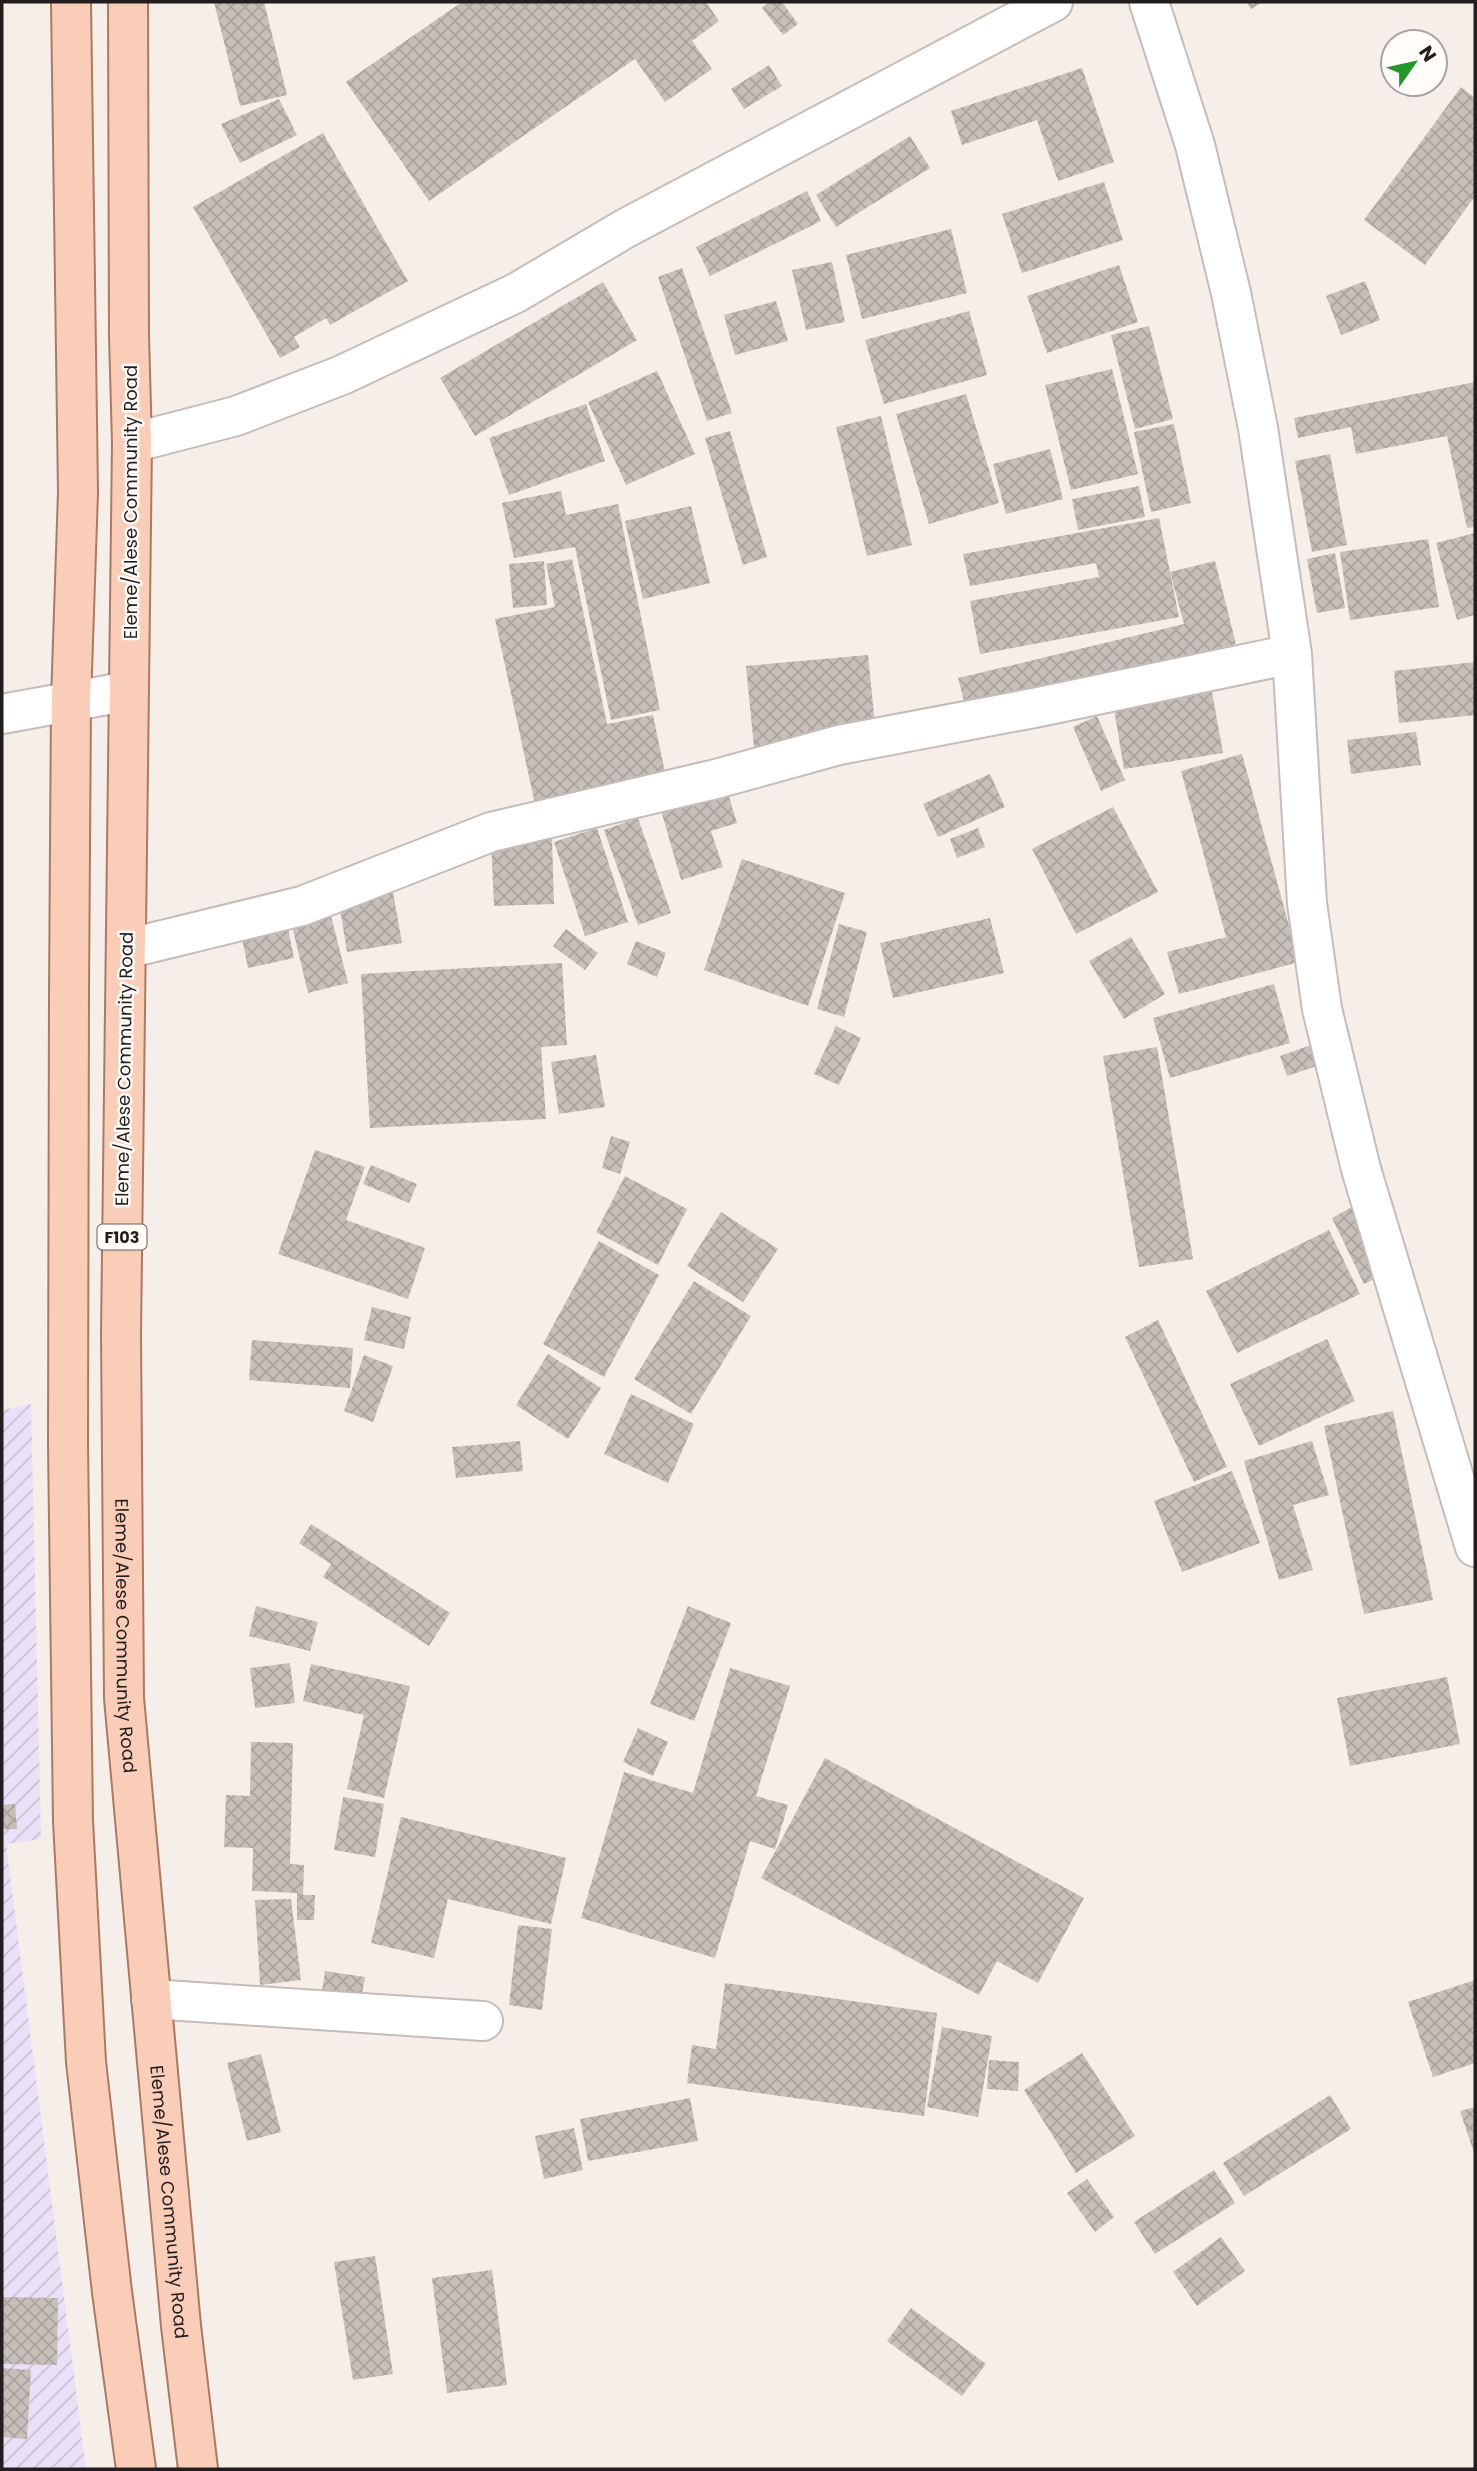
<svg xmlns="http://www.w3.org/2000/svg" width="1477" height="2471" font-family="Poppins,sans-serif">
<style>
.industrial{fill:url(#industrial-furrows)}
.building{fill:url(#building-cross-hatch)}
.lines{fill:none;stroke-linecap:round;stroke-linejoin:round}
.minor-casing{stroke:#c4bdb9;stroke-width:42}
.major-casing{stroke:#ac7a64;stroke-width:42}
.minor{stroke:#fff;stroke-width:38}
.major{stroke:#facdb9;stroke-width:38}
.labels{text-anchor:middle;dominant-baseline:central;stroke-width:5;stroke-linejoin:round;paint-order:stroke}
.shield{fill:#fffcfa;stroke:#64615f;stroke-width:2}
.shield-label{font-size:16px;font-weight:bold;fill:#211e1d}
.street-label{font-size:18px;fill:#211e1d;stroke:#fffcfa}
</style>
<defs>
<pattern id="industrial-furrows" width="10" height="10" patternUnits="userSpaceOnUse" patternTransform="scale(1.75)"><rect width="10" height="10" fill="#e9e1f7"/><path d="M-1 1l2-2M0 10L10 0M9 11l2-2" fill="none" stroke="#c8c1d3"/></pattern>
<pattern id="building-cross-hatch" width="8" height="8" patternUnits="userSpaceOnUse" patternTransform="scale(1.75)"><rect width="8" height="8" fill="#c6bfba"/><path d="M0 0l8 8M0 8l8-8" fill="none" stroke="#aaa49f"/></pattern>
</defs>
<rect width="100%" height="100%" fill="#f5eee9"/>
<path class="industrial" d="M31 1404 41 1839 6 1844 86 2469H2V1410Z"/>
<path class="building" d="M214 2H264L287 95 240 106Z
M462 2H706L719 21 692 41 712 69 665 102 635 59 429 201 346 82Z
M769 2H782L798 24 783 35 762 8Z
M1246 2H1263L1251 9Z
M769 65 782 86 744 109 731 89Z
M1082 68 1114 162 1058 181 1037 120 962 145 951 111Z
M1461 87 1475 98V196L1425 265 1364 220Z
M279 99 297 135 240 163 221 124Z
M323 133 408 281 330 325 326 318 294 337 300 347 280 358 193 207Z
M910 136 930 168 836 227 816 195Z
M1104 182 1123 240 1022 273 1002 214Z
M807 191 821 221 710 276 696 247Z
M951 229 967 293 862 319 846 255Z
M832 262 845 322 806 330 792 270Z
M1119 265 1138 322 1047 353 1027 296Z
M682 268 732 413 707 421 658 277Z
M1365 281 1380 320 1341 335 1326 296Z
M603 282 637 340 475 436 440 378Z
M776 301 788 341 735 355 724 315Z
M969 311 987 375 884 404 865 340Z
M1149 326 1173 419 1135 429 1111 335Z
M1112 369 1138 474 1071 490 1045 385Z
M657 371 695 454 626 485 588 402Z
M1475 382V527L1467 528 1447 436 1356 454 1351 427 1298 438 1294 418Z
M966 394 999 503 929 524 896 414Z
M586 404 605 461 509 495 489 438Z
M881 416 912 545 867 556 836 427Z
M1174 424 1191 503 1151 512 1134 432Z
M730 431 767 557 743 565 705 438Z
M1050 449 1063 499 1006 514 993 464Z
M1330 454 1347 545 1312 552 1295 461Z
M1139 486 1145 517 1078 530 1072 499Z
M561 491 566 515 618 504 660 710 611 720 575 547 514 558 502 503Z
M691 506 710 583 643 599 625 521Z
M1159 518 1179 617 980 654 970 601 1099 577 1096 563 970 586 963 554Z
M1475 533V615L1457 620 1436 543Z
M1428 539 1439 607 1350 620 1340 552Z
M1335 553 1345 608 1317 613 1307 559Z
M572 559 607 724 653 715 667 782 536 809 495 619 555 607 546 564Z
M544 561 547 605 513 608 509 564Z
M1215 561 1236 644 966 709 958 678 1184 624 1170 572Z
M868 655 876 735 754 747 746 666Z
M1475 662V715L1399 723 1394 671Z
M1212 692 1223 753 1124 769 1114 709Z
M1097 716 1125 780 1101 791 1073 727Z
M1416 732 1421 765 1351 774 1347 740Z
M1242 754 1299 962 1179 994 1167 952 1226 937 1181 771Z
M990 774 1005 807 938 837 923 804Z
M726 787 737 823 711 831 723 867 681 880 660 807Z
M1113 807 1158 892 1076 934 1032 849Z
M638 818 671 913 638 925 604 830Z
M597 828 628 922 585 936 554 842Z
M978 828 985 847 957 858 950 839Z
M552 837 554 904 494 906 491 839Z
M742 859 845 893 808 1006 704 970Z
M392 887 402 943 347 952 338 896Z
M328 904 348 983 308 993 289 913Z
M285 914 294 958 248 968 239 924Z
M990 918 1004 973 893 998 880 943Z
M839 924 867 932 844 1017 817 1009Z
M566 929 598 953 585 970 553 946Z
M1131 937 1165 994 1124 1019 1089 961Z
M636 941 666 953 657 977 627 964Z
M562 963 567 1045 541 1047 546 1119 370 1128 361 974Z
M1274 984 1290 1043 1170 1078 1153 1018Z
M836 1026 861 1038 839 1085 814 1074Z
M1314 1044 1320 1065 1287 1076 1280 1056Z
M1157 1047 1193 1259 1139 1267 1103 1056Z
M596 1055 605 1107 559 1114 551 1062Z
M611 1136 630 1142 620 1174 602 1168Z
M315 1150 365 1167 346 1220 425 1248 408 1299 278 1254Z
M371 1165 417 1184 409 1203 363 1184Z
M625 1176 687 1209 658 1265 596 1232Z
M1354 1206 1387 1273 1364 1284 1332 1218Z
M721 1212 778 1249 743 1302 687 1266Z
M1329 1230 1360 1294 1237 1353 1206 1291Z
M599 1241 659 1275 604 1377 543 1344Z
M694 1281 751 1316 691 1414 634 1379Z
M372 1307 411 1317 404 1349 364 1340Z
M1158 1320 1227 1467 1194 1482 1125 1337Z
M1327 1339 1355 1401 1259 1446 1230 1384Z
M252 1340 353 1348 350 1388 249 1380Z
M548 1354 601 1388 568 1439 516 1405Z
M364 1355 393 1366 373 1422 344 1411Z
M631 1394 694 1424 668 1483 604 1454Z
M1393 1411 1433 1600 1364 1614 1324 1426Z
M520 1441 523 1471 456 1478 452 1447Z
M1312 1441 1329 1495 1293 1505 1313 1570 1279 1580 1244 1461Z
M1232 1471 1260 1543 1182 1572 1154 1501Z
M311 1524 450 1613 429 1646 323 1577 331 1564 299 1543Z
M256 1606 318 1622 310 1651 249 1636Z
M688 1606 731 1623 694 1721 650 1704Z
M290 1663 295 1703 255 1708 250 1668Z
M311 1664 410 1686 384 1798 347 1789 364 1715 303 1701Z
M730 1668 790 1686 756 1796 788 1805 775 1849 750 1841 715 1958 581 1918 624 1772 693 1793Z
M1447 1677 1460 1744 1350 1766 1337 1698Z
M638 1728 668 1742 653 1776 623 1762Z
M251 1742 293 1743 290 1864 304 1865 303 1895H315L314 1920H297V1893L252 1891 253 1848 224 1847 226 1795 250 1796Z
M825 1758 1084 1898 1038 1983 997 1961 979 1995 761 1878Z
M343 1797 384 1804 375 1857 334 1850Z
M15 1804 17 1829H2V1805Z
M401 1817 566 1858 551 1924 448 1899 434 1958 371 1943Z
M291 1899 301 1980 260 1985 255 1900Z
M518 1925 552 1929 542 2010 509 2005Z
M325 1971 365 1977 360 2005 321 1998Z
M1475 1980V2063L1433 2077 1408 2002Z
M725 1983 937 2013 924 2116 687 2083 692 2045 716 2049Z
M942 2027 992 2036 978 2117 927 2107Z
M1082 2053 1135 2136 1076 2173 1024 2090Z
M261 2054 281 2132 247 2141 227 2063Z
M989 2060 1019 2062 1018 2091 987 2089Z
M1330 2095 1351 2129 1244 2196 1223 2163Z
M690 2098 698 2141 588 2161 580 2119Z
M1475 2107V2156L1460 2111Z
M574 2128 583 2170 544 2179 535 2136Z
M1214 2170 1235 2203 1155 2254 1134 2222Z
M1087 2179 1114 2217 1095 2232 1067 2193Z
M1221 2237 1245 2271 1197 2306 1173 2272Z
M375 2256 393 2374 353 2380 334 2262Z
M492 2270 507 2385 447 2393 432 2278Z
M2 2297 58 2298 57 2365 2 2364Z
M911 2308 986 2364 962 2396 887 2341Z
M2 2368 31 2370 27 2439 2 2437Z"/>
<g class="lines">
<g class="minor-casing">
<path id="minor" d="M1149 2 1195 145 1231 293 1258 428 1292 654 1307 903 1322 1009 1361 1169 1475 1547
M132 443 236 416 342 375 516 293 626 228 1053 2
M2 714 129 691
M126 949 302 906 491 832 716 779 839 745 1039 707 1292 654
M151 1999 483 2021"/>
</g>
<g class="major-casing">
<g id="major">
<path d="M71 2 78 492 71 701 69 993 68 1444 73 1821 86 2062 112 2292 136 2469"/>
<path id="s1" d="M128 2 129 336 132 443 121 1335 124 1698 181 2326 198 2469"/>
</g>
</g>
<use href="#minor" class="minor"/>
<use href="#major" class="major"/>
</g>
<g class="labels">
<rect class="shield" x="97.5" y="1224.5" width="49" height="25" rx="5"/>
<g class="shield-label">
<text x="122" y="1237">F103</text>
</g>
<g class="street-label">
<text transform="translate(130 502) rotate(-90)">Eleme/Alese Community Road</text>
<text transform="translate(124 1069) rotate(-89)">Eleme/Alese Community Road</text>
<text stroke="none"><textPath href="#s1" startOffset="1634">Eleme/Alese Community Road</textPath></text>
<text stroke="none"><textPath href="#s1" startOffset="2202">Eleme/Alese Community Road</textPath></text>
</g>
</g>
<rect width="1477" height="2471" fill="none" stroke="#211e1d" stroke-width="7"/>
<g transform="translate(1414 63) rotate(56)"><circle r="33" fill="#fffcfa" stroke="#a6a3a2" stroke-width="2"/>
<path d="M0-5L12 26L0 18L-12 26Z" fill="#21992a"/>
<text y="-10" font-size="19" font-weight="bold" text-anchor="middle" fill="#211e1d">N</text>
</g>
</svg>
